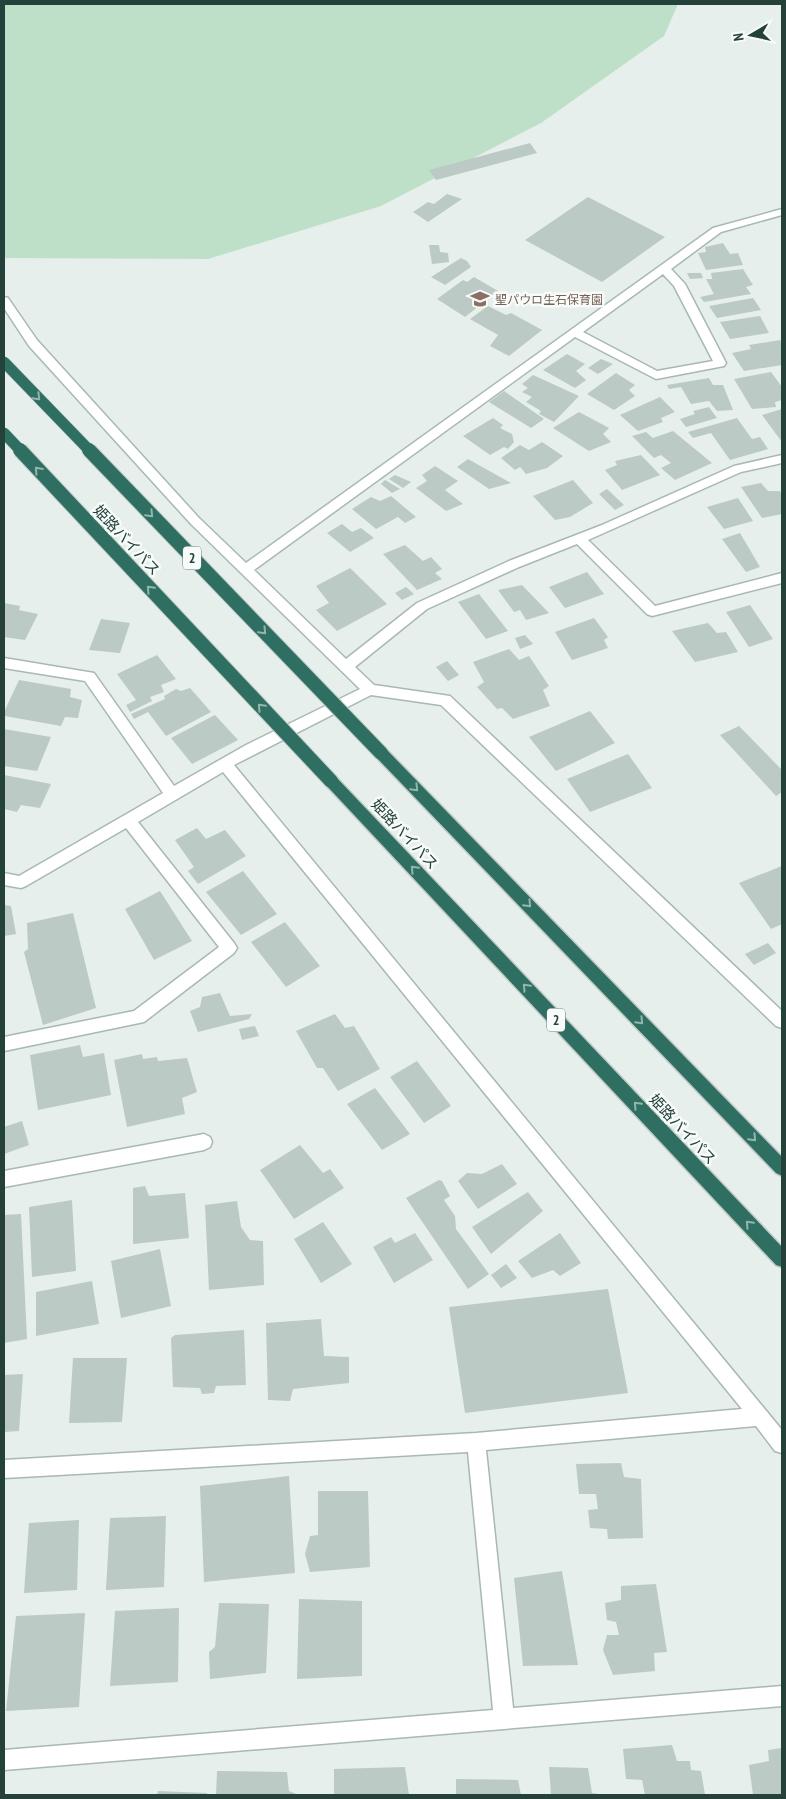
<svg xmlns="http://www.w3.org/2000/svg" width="786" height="1799" font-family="'PT Sans Narrow','Noto Sans JP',sans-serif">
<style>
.green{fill:#bfe0c8}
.building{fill:#bbcac4}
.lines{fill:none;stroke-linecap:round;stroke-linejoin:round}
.minor-casing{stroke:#a8b8b2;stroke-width:3}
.highway-casing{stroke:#c2cac8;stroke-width:3}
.minor{fill:#fff;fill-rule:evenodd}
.highway{fill:#2f6f62;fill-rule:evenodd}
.highway-bridge-far1-casing{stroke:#c2cac8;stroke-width:12;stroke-linecap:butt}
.highway-bridge-casing{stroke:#c2cac8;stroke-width:16;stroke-linecap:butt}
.highway-bridge-far1{stroke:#2f6f62;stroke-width:11}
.highway-bridge{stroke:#2f6f62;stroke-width:14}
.oneway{stroke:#93b5ae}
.labels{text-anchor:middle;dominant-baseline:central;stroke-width:5;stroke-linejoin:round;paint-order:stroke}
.far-education-label{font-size:12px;fill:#785e54;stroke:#f7fbf9;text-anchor:start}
.shield{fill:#f7fbf9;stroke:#637a73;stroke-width:1}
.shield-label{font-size:14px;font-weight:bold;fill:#24423a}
.street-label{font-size:15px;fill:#24423a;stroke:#f7fbf9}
</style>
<rect width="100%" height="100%" fill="#e6efeb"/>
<path class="green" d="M4 4H678L664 36 541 123 381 206 208 259 4 258Z"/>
<path class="building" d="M530 143 537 153 436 180 429 170Z
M447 194 462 199 428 222 413 212 428 202 434 204Z
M588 197 665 237 602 282 525 240Z
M723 243 730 254 738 253 743 265 706 270 698 253 706 252 705 247Z
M429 245H439L440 252 448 253 449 262 432 264Z
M461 258 467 261 471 267 445 285 431 277Z
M743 269 753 285 746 287 751 294 704 302 700 297 714 294 706 279H712L711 273Z
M687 273H701L703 278 690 279Z
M474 277 498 291 465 317 437 299 463 280 467 282Z
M753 298 761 310 717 318 709 306Z
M488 306 506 315 511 313 542 330 509 356 490 346 498 335 470 319Z
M760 316 769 333 730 339 720 322Z
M780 340 782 344V365L744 371 732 353 751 349 749 345Z
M567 354 585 364 576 371 586 380 575 388 543 370Z
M601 359 613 364 598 374 588 368Z
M771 372 782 387V400L775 402 776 407 752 409 734 379Z
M616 373 635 385 629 390 635 396 614 410 587 394Z
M533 375 579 396 554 422 539 414 541 411 526 402 532 397 522 392 528 388 522 384Z
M709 378 713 385H723L733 410 717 411 709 401 691 404 681 387 669 389 667 385Z
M504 391 544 419 531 428 489 402Z
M660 397 675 412 661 418 663 422 638 431 620 415Z
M709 407 717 418 686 427 680 419 695 414 693 411Z
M782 409V442L762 415Z
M579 412 609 428 603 434 611 442 589 451 553 428Z
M493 418 503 425 500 428 512 434 514 442 508 449 504 447 490 455 463 436Z
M737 418 752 439 760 437 768 449 730 460 711 433 693 438 688 432Z
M673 431 712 463 675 480 661 468 671 463 661 455 654 458 632 436 646 432 653 438Z
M542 442 563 456 547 468 526 474 520 467 515 470 501 458 520 445 529 450Z
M641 455 660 475 622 490 605 470 617 465 615 461Z
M468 459 511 483 489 489 457 467Z
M435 466 458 481 445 490 463 504 446 511 416 488 427 481 422 475Z
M395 475 411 482 403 488 389 479Z
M385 480 400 489 392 493 381 484Z
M573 480 593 503 570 517 555 520 533 496Z
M761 483 768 491H780L782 496V514L762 518 741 487Z
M607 489 624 505 615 510 599 494Z
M391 496 416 517 405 523 398 517 376 529 352 509 371 497 380 501Z
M738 498 753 521 724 529 707 507Z
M342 524 352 532 361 528 374 538 350 552 327 533Z
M740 533 760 567 746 572 722 539Z
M405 545 423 561 431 557 442 569 435 573 442 579 417 590 383 554Z
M350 568 387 604 337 631 316 610 329 603 316 586Z
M587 572 604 594 565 608 549 587Z
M522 585 549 613 526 620 520 610 514 612 498 590Z
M406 587 414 594 402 600 395 593Z
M479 594 508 631 486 639 458 602Z
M4 603 20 606 19 610 38 614 25 640 4 637Z
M750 605 773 639 749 647 726 612Z
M594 618 608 637 604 640 608 648 572 660 555 632Z
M101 619 130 623 120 653 89 650Z
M708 623 717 633 726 632 738 652 695 662 672 631Z
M525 635 533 644 520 649 515 638Z
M509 649 519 660 529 656 549 686 543 690 550 706 513 719 502 708 497 709 477 687 484 682 473 662Z
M157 655 176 679 161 685 164 692 150 697 152 701 130 712 126 705 136 700 117 674Z
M447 661 459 675 448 681 436 667Z
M19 680 71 689 70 697 82 700 78 718 65 717 61 726 5 716 4 712Z
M190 688 211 712 166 736 148 712 134 719 131 714 165 699 164 696 176 689 181 691Z
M590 711 615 743 556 771 529 737Z
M215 715 238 740 192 764 171 738Z
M739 726 782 770V792L776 796 720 735Z
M4 729 51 737 37 771 4 766Z
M628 754 652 788 590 812 567 779Z
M4 775 51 784 40 808 21 805 17 812 4 809Z
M197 828 206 839 225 830 246 856 198 884 188 871 194 867 175 840Z
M782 866V924L771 929 739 883Z
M243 871 277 914 241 935 206 892Z
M160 891 192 941 154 960 125 909Z
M4 905 11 906 16 934 4 936Z
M73 913 96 1008 43 1025 24 952 28 949 27 923Z
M285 922 320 966 286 987 251 942Z
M768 943 776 953 754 965 745 954Z
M220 993 230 1016 252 1014 249 1019 198 1032 190 1011 200 1007 202 997Z
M335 1014 345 1028 354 1026 380 1069 338 1091 323 1068H317L296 1031Z
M255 1026 259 1036 242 1040 239 1029Z
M80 1045 83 1057 104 1053 111 1095 38 1110 30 1055Z
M142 1054 143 1059 157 1057 158 1061 187 1058 197 1092 182 1098 185 1114 127 1127 114 1060Z
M417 1061 451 1106 424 1123 390 1077Z
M375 1088 410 1134 382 1150 347 1104Z
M22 1121 29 1145 4 1154V1127Z
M300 1145 323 1173 330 1169 344 1188 294 1219 260 1170Z
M502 1164 517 1184 478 1209 458 1181 467 1173 482 1174Z
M439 1180 442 1181 450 1196 444 1200 455 1216 456 1229 489 1274 468 1289 406 1198Z
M145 1186 149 1196 185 1193 189 1238 133 1244V1188Z
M528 1192 543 1211 491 1254 472 1227Z
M72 1200 76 1271 32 1277 29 1207Z
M237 1201 241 1227 250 1240 263 1241 264 1285 209 1290 205 1205Z
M21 1214 27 1339 4 1343V1215Z
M323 1222 352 1264 321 1283 294 1239Z
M415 1233 433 1260 394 1283 373 1247 391 1237 395 1243Z
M560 1233 581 1263 560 1276 553 1270 532 1278 518 1261Z
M160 1249 171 1306 121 1318 111 1261Z
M506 1264 517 1278 501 1288 491 1275Z
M92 1281 99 1324 36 1336V1292Z
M608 1289 628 1393 465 1413 449 1307Z
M321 1319 324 1356 349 1357V1383L293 1389 290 1401 268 1400 266 1323Z
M244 1330 246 1385 216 1386 214 1393 202 1394 200 1388 173 1387 171 1338 175 1335Z
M73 1358H127L122 1422 69 1423Z
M23 1374 19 1431 4 1432V1375Z
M621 1463 624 1477 641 1479 643 1538 608 1539 607 1529 590 1528 588 1510 598 1509 596 1494H579L576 1464Z
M289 1476 295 1573 204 1582 200 1486Z
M318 1491H368L370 1567 310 1572 305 1554 310 1536 318 1535Z
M166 1516 164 1587 106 1590 110 1518Z
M79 1520 77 1590 24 1593 29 1523Z
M562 1571 578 1665 523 1666 514 1578Z
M656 1584 667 1652 654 1653 655 1671 613 1675 603 1650 607 1635H619L616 1622 607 1620 605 1603 621 1600V1586Z
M299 1599 362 1601V1676L297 1679Z
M219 1603 269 1604 266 1673 210 1679 209 1652 215 1647Z
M179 1608 178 1682 110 1686 115 1611Z
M85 1613 79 1707 6 1711 16 1616Z
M672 1745 677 1761H690L691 1770 701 1771 705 1795H645L642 1780 626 1779 623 1749Z
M782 1748V1795H753L749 1765 769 1761 768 1750Z
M405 1767 409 1795H334V1769Z
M549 1767 588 1768 592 1793 604 1795H551Z
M217 1771 287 1772 289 1791 299 1795H216Z
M456 1779 518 1780 521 1795H456Z
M158 1791 207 1793 206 1795H157Z"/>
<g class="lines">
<g class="minor-casing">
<path id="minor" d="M782 209V215L721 232 671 269 685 284 726 363 724 366 656 379 575 337 254 570 346 659 417 603 509 561 602 525 734 466 782 455V463L741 472 588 540 655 606 782 573V583L652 616 647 614 577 544 519 567 427 609 355 667 374 685 450 696 782 1011V1028L776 1026 441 705 371 695 234 765 782 1430V1453L775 1451 756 1426 486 1450 513 1708 782 1686V1706L4 1770V1750L493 1710 468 1452 4 1478V1460L476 1433 742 1409 223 772 138 822 234 943 237 948 234 953 144 1022 4 1051V1037L134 1011 219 947 126 828 26 886 21 888 4 885V873L19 876 163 793 85 681 4 668V658L94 673 174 786 246 745 360 689 191 524 29 346 4 308V297L8 298 37 340 199 518 246 563 713 228ZM663 274 674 286 713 361 657 371 583 332Z
M204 1134 210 1137 212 1142 210 1147 204 1150 4 1187V1171Z"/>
</g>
<g class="highway-casing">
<path id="highway" d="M381 748 386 749 782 1157V1176L776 1173 376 757 374 753 376 749Z
M331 775 336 777 782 1247V1267L776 1265 326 785 324 781 326 777Z"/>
</g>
<use href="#minor" class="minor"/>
<use href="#highway" class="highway"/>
<g class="highway-bridge-far1-casing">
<path id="highway-bridge-far1" d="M4 362 90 451
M4 433 21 451"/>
</g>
<g class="highway-bridge-casing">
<path id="highway-bridge" d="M20 450 331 781
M89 450 381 753"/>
</g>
<use href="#highway-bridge-far1" class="highway-bridge-far1"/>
<use href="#highway-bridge" class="highway-bridge"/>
</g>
<defs><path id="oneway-chevron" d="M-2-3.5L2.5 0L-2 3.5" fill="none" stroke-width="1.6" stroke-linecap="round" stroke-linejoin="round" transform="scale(1.25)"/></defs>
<g class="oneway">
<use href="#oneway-chevron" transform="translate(37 397) rotate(46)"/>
<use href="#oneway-chevron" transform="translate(38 470) rotate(-132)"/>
<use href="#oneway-chevron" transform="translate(150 514) rotate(46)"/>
<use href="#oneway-chevron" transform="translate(150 589) rotate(-133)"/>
<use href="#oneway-chevron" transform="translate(263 631) rotate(46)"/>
<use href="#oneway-chevron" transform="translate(261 707) rotate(-133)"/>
<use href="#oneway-chevron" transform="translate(415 788) rotate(46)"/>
<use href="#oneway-chevron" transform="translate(414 869) rotate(-133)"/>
<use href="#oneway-chevron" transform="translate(528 904) rotate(46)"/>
<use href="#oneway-chevron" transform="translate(526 987) rotate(-133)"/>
<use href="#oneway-chevron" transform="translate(640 1021) rotate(46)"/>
<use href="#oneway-chevron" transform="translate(637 1105) rotate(-133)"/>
<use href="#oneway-chevron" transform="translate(753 1138) rotate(46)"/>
<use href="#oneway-chevron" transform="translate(749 1224) rotate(-133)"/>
</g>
<defs>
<g id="school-bare" transform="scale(1.5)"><path d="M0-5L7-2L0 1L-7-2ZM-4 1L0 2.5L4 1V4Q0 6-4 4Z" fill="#8d6e63" stroke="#f7fbf9" stroke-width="2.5" paint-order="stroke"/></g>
</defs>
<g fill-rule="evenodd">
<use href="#school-bare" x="480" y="299"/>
</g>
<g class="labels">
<g class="far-education-label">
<text x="495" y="299">聖パウロ生石保育園</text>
</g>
<g class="shield">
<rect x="183" y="546.5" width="18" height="23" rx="4"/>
<rect x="547" y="1008.5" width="18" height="23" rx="4"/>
</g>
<g class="shield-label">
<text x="192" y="558">2</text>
<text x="556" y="1020">2</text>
</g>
<g class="street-label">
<text transform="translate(127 540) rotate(47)">姫路バイパス</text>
<text transform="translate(405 834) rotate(47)">姫路バイパス</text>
<text transform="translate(683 1129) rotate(47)">姫路バイパス</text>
</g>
</g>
<rect width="786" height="1799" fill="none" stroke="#24423a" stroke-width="10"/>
<g transform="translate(751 35) rotate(261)" stroke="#f7fbf9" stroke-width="4" paint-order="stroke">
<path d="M0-4L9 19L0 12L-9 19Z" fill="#24423a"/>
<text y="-8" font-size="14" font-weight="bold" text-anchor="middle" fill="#24423a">N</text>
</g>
</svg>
